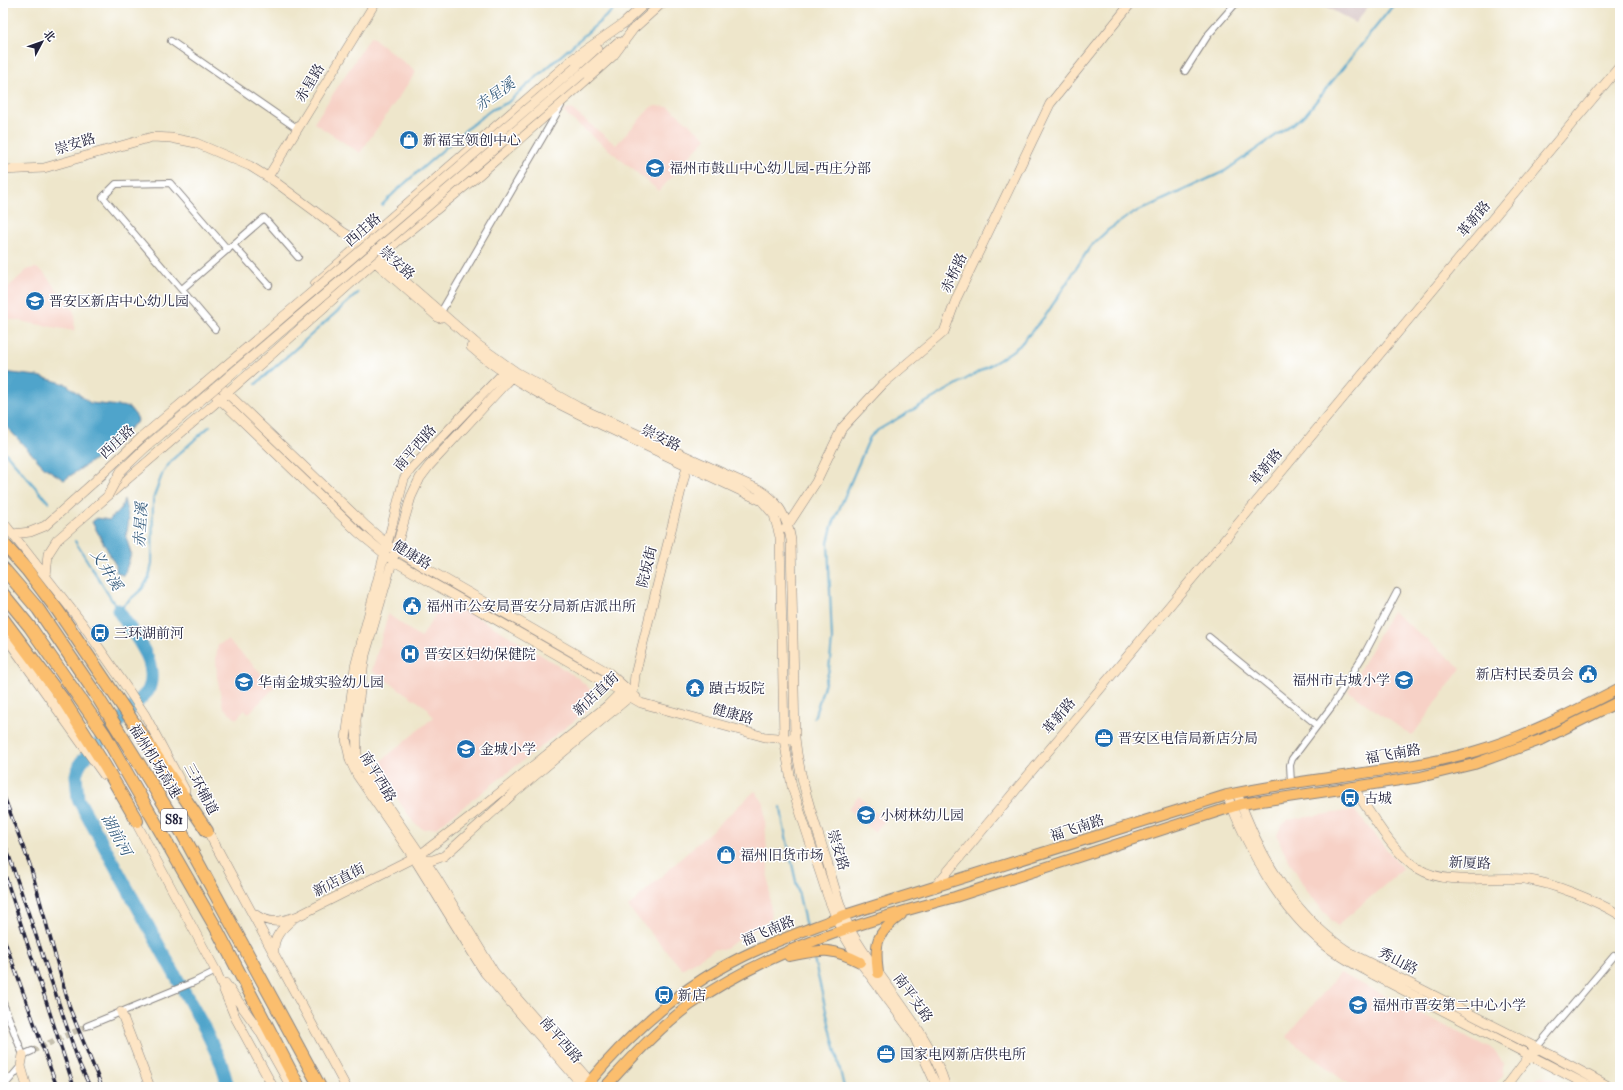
<svg xmlns="http://www.w3.org/2000/svg" width="1623" height="1090" font-family="'IM FELL Double Pica','Noto Serif SC',serif">
<style>
.built{fill:#f7d1c6}
.industrial{fill:#d2bfbf}
.water{fill:#4fa4cb;stroke:#386383}
.lines{fill:none;stroke-linecap:round;stroke-linejoin:round}
.stream{stroke:#4fa4cb;stroke-width:2}
.river{stroke:#4fa4cb;stroke-width:13}
.street-tunnel{stroke:#c5bfae;stroke-width:6;stroke-dasharray:6 3;stroke-linecap:butt}
.street-casing{stroke:#888483;stroke-width:8}
.secondary-casing{stroke:#888483;stroke-width:10}
.primary-casing{stroke:#888483;stroke-width:12}
.highway-casing{stroke:#888483;stroke-width:14}
.street{stroke:#fff;stroke-width:6}
.secondary{stroke:#fde5c5;stroke-width:9}
.primary{stroke:#fbbe6e;stroke-width:10}
.highway{stroke:#fbbe6e;stroke-width:12}
.rail-casing{stroke:#22223b;stroke-width:3.5}
.rail{stroke:#fff;stroke-width:2;stroke-dasharray:6;stroke-linecap:butt}
.secondary-bridge-casing{stroke:#888483;stroke-width:10;stroke-linecap:butt}
.secondary-bridge{stroke:#fde5c5;stroke-width:9}
.labels{text-anchor:middle;dominant-baseline:central;stroke-width:3;stroke-linejoin:round;paint-order:stroke}
.shield{fill:#fff;stroke:#646476;stroke-width:1}
.shield-label{font-size:13px;font-weight:bold;fill:#22223b}
.street-label{font-size:14px;fill:#22223b;stroke:#fff}
.poi-label{font-size:14px;fill:#22223b;stroke:#fff;text-anchor:start}
.water-label{font-size:15px;font-style:italic;fill:#365c7c;stroke:#fff}
</style>
<rect width="100%" height="100%" fill="#fff"/>
<filter id="ink" filterUnits="userSpaceOnUse"><feTurbulence type="fractalNoise" baseFrequency=".025" numOctaves="2"/><feDisplacementMap in="SourceGraphic" scale="8" xChannelSelector="R" yChannelSelector="G"/><feConvolveMatrix kernelMatrix="1 2 1 2 8 2 1 2 1" color-interpolation-filters="sRGB"/></filter>
<filter id="wash" filterUnits="userSpaceOnUse"><feTurbulence type="fractalNoise" baseFrequency=".012" numOctaves="4" result="noise"/><feDisplacementMap in="SourceGraphic" scale="16" xChannelSelector="R" yChannelSelector="G"/><feGaussianBlur stdDeviation="0.9" result="paint"/><feColorMatrix in="noise" values="0 0 0 0 0 0 0 0 0 0 0 0 0 0 0 0 0 1.4 0 .05"/><feComposite in="paint" operator="in"/></filter>
<g filter="url(#wash)">
<rect width="100%" height="100%" fill="#eee6cb"/>
<path class="built" d="M371 36 416 72 360 153 314 123Z
M656 106 669 107 706 138 659 191 563 112 570 108 616 145 651 107Z
M36 268 43 272 73 310 75 316 74 331 3 318V292L28 269Z
M445 599 523 644 578 678 590 689 593 702 588 710 436 828 423 829 414 823 375 766 434 717 428 711 429 709 372 671 388 614 421 638Z
M1392 611 1461 668 1412 736 1348 691Z
M228 640 275 687 248 714 245 710 236 719 223 707 217 677 216 657 218 645Z
M755 791 764 803 771 919 722 950 715 949 682 969 628 907Z
M859 796 885 821 874 832 848 809Z
M1354 810 1403 869 1337 926 1323 911 1305 888 1283 850 1277 835 1281 826 1287 820Z
M1340 973 1495 1051 1503 1064V1075L1493 1087H1352L1286 1037Z
M1542 1076 1551 1079 1567 1087H1532L1537 1079Z"/>
<path class="industrial" d="M1320 3H1371L1355 23Z"/>
<path class="water" d="M3 372 37 376 66 384 90 403 129 407 137 417 138 421 95 459 64 480 44 467 3 423Z
M124 499 129 520 126 536 131 554 124 576 116 572V566L92 522 97 518 109 520 121 509Z"/>
<g class="lines">
<path class="stream" d="M382 205 395 192 469 127 491 110 507 103 621 3
M256 384 358 293
M3 450 49 503
M75 541 118 610 142 589 149 577 152 564 153 499 163 472 173 459 210 426
M814 718 829 670 832 640 828 543 832 526 870 437 878 430 999 360 1019 346 1046 315 1090 247 1108 230 1130 215 1225 171 1305 115 1395 3
M781 807 783 823 806 927
M813 955 844 1087"/>
<path class="river" d="M118 610C132 633 161 663 148 691L81 762 76 775 78 799 206 1031 222 1065 228 1087"/>
</g>
</g>
<g filter="url(#ink)">
<g class="lines">
<path class="street-tunnel" d="M32 1051 87 1026"/>
<g class="street-casing">
<path id="street" d="M171 41 298 129
M1185 71 1208 35 1236 3
M233 245 269 285
M182 289 264 218 298 257
M441 312 561 106
M215 329 103 197 116 184 170 183 228 250
M1209 637 1317 725
M1291 783 1290 765 1292 759 1332 706 1366 651 1397 592
M3 1003 23 1055 32 1051
M87 1026 194 982 216 971
M1536 1048 1614 956
M3 1087 21 1066"/>
</g>
<g class="secondary-casing">
<path id="secondary" d="M623 24 646 3
M631 31 662 3
M576 67 597 48
M582 74 618 42
M3 170 44 168 152 137 171 138 196 143 250 166 274 181 343 232 361 243 478 345 516 372 578 407 758 489C778 500 787 517 791 540L795 738C799 778 813 817 825 855 834 884 841 917 858 943 888 991 929 1032 946 1087
M268 177 375 3
M372 259 439 318
M315 284 574 58 627 21
M471 347C511 382 558 404 606 427 658 452 710 476 762 501L774 515 780 537 784 739 792 787 828 897 842 932 860 962 912 1032 937 1087
M507 369 411 469 404 479 355 667 346 739 350 760 357 775 414 858 485 973 584 1087
M515 373 429 466 420 478 411 497 365 655 356 720 357 755 371 782 436 877 494 972 595 1087
M204 384 359 533 392 560 641 703 765 737 790 739
M223 389 366 526 388 545 417 563 609 673 636 697
M3 522 82 623 129 691 145 715 185 790
M786 528 816 482 842 428 883 384 944 332 957 297 1050 104 1131 3
M13 534 30 532 45 526 103 474
M46 576 48 554 57 540 272 354 400 239 480 174 584 82 613 56 634 28
M3 633 104 775
M1353 787C1371 813 1392 853 1419 869 1446 886 1493 876 1524 879 1553 883 1595 900 1620 915
M1237 793C1259 856 1296 922 1356 956L1551 1055 1610 1087
M1227 795C1249 850 1278 907 1325 945 1340 957 1358 966 1374 975L1591 1087
M133 817 216 971 235 1017 273 1087
M205 826 346 1087
M421 860H433L444 856 514 793 633 694 635 675 687 466
M934 888 1620 66
M253 913C269 925 281 922 298 916L421 854 471 816 607 706 625 688
M274 952C273 938 281 929 292 920
M225 983 259 1030 291 1087
M121 1012 150 1087
M23 1055 21 1066 27 1087
M1506 1087 1534 1050"/>
</g>
<g class="primary-casing">
<path id="primary" d="M789 956C821 950 830 946 860 962
M878 973C874 943 876 933 901 915
M585 1087C628 1035 679 988 740 958 774 941 810 929 845 915L1227 795C1308 777 1392 774 1473 752 1524 738 1573 712 1620 688
M605 1087C632 1058 658 1028 690 1005 768 950 864 921 955 897L1241 804 1420 777 1474 764 1543 739 1620 701"/>
</g>
<g class="highway-casing">
<path id="highway" d="M3 543 27 570 58 611 207 831
M3 568 38 609 97 696 182 833 320 1087
M3 594 30 627 105 735 216 928 299 1087
M3 619 62 698 105 766 137 821"/>
</g>
<use href="#street" class="street"/>
<use href="#secondary" class="secondary"/>
<use href="#primary" class="primary"/>
<use href="#highway" class="highway"/>
<g class="rail-casing">
<path id="rail" d="M3 794 30 865 70 1009 102 1087
M3 838 79 1063 90 1087
M3 869 74 1087
M3 936 57 1087"/>
</g>
<use href="#rail" class="rail"/>
<g class="secondary-bridge-casing">
<path id="secondary-bridge" d="M97 479 142 437 576 67
M108 495 121 471 145 448 582 74"/>
</g>
<use href="#secondary-bridge" class="secondary-bridge"/>
</g>
</g>
<defs>
<g id="shop-disc" transform="scale(1)"><circle r="9.5" fill="#1f6fb2" stroke="#fff"/><path d="M-5-2.5h2.3a2.7 3.5 0 0 1 5.4 0H5L5.5 6h-11ZM-1.5-2.5h3a1.5 2.3 0 0 0-3 0Z" fill="#fff"/></g>
<g id="school-disc" transform="scale(1)"><circle r="9.5" fill="#1f6fb2" stroke="#fff"/><path d="M0-5L7-2L0 1L-7-2ZM-4 1L0 2.5L4 1V4Q0 6-4 4Z" fill="#fff"/></g>
<g id="civic-disc" transform="scale(1)"><circle r="9.5" fill="#1f6fb2" stroke="#fff"/><path d="M-.6-6.5H3V-4.5H.6V-3L4-1V1h2V6H-6V1h2V-1L-.6-3ZM-1.2 2.5V6h2.4V2.5Z" fill="#fff"/></g>
<g id="bus-disc" transform="scale(1)"><circle r="9.5" fill="#1f6fb2" stroke="#fff"/><path d="M-5-6H5V4H4V6H2V4H-2V6H-4V4H-5ZM-3.5-4V0h7V-4ZM-3.5 1.2v1.5H-2V1.2ZM2 1.2v1.5H3.5V1.2Z" fill="#fff"/></g>
<g id="hospital-disc" transform="scale(1)"><circle r="9.5" fill="#1f6fb2" stroke="#fff"/><path d="M-5-5h3v3.5h4V-5h3V5h-3V1.5h-4V5h-3Z" fill="#fff"/></g>
<g id="temple-disc" transform="scale(1)"><circle r="9.5" fill="#1f6fb2" stroke="#fff"/><path d="M0-6L5-2H3V0L6.5 2.5H4V6H1.5V3h-3V6H-4V2.5H-6.5L-3 0V-2H-5Z" fill="#fff"/></g>
<g id="office-disc" transform="scale(1)"><circle r="9.5" fill="#1f6fb2" stroke="#fff"/><path d="M-6-3h4V-5.5h4V-3h4V5H-6ZM-1-4.5V-3h2v-1.5ZM-6 0V1H6V0Z" fill="#fff"/></g>
</defs>
<g fill-rule="evenodd">
<use href="#shop-disc" x="409" y="140"/>
<use href="#school-disc" x="655" y="168"/>
<use href="#school-disc" x="35" y="301"/>
<use href="#civic-disc" x="412" y="606"/>
<use href="#bus-disc" x="100" y="633"/>
<use href="#hospital-disc" x="410" y="654"/>
<use href="#civic-disc" x="1588" y="674"/>
<use href="#school-disc" x="1404" y="680"/>
<use href="#school-disc" x="244" y="682"/>
<use href="#temple-disc" x="695" y="688"/>
<use href="#office-disc" x="1104" y="738"/>
<use href="#school-disc" x="466" y="749"/>
<use href="#bus-disc" x="1350" y="798"/>
<use href="#school-disc" x="866" y="815"/>
<use href="#shop-disc" x="726" y="855"/>
<use href="#bus-disc" x="664" y="995"/>
<use href="#school-disc" x="1358" y="1005"/>
<use href="#office-disc" x="886" y="1054"/>
</g>
<g class="labels">
<rect class="shield" x="161" y="809" width="26" height="22" rx="3"/>
<g class="shield-label">
<text x="174" y="820">S81</text>
</g>
<g class="street-label">
<text transform="translate(310 83) rotate(-59)">赤星路</text>
<text transform="translate(75 144) rotate(-17)">崇安路</text>
<text transform="translate(1474 219) rotate(-50)">革新路</text>
<text transform="translate(363 230) rotate(-41)">西庄路</text>
<text transform="translate(397 263) rotate(42)">崇安路</text>
<text transform="translate(954 273) rotate(-65)">赤桥路</text>
<text transform="translate(661 438) rotate(26)">崇安路</text>
<text transform="translate(117 442) rotate(-43)">西庄路</text>
<text transform="translate(415 448) rotate(-49)">南平西路</text>
<text transform="translate(1266 467) rotate(-51)">革新路</text>
<text transform="translate(412 555) rotate(31)">健康路</text>
<text transform="translate(647 567) rotate(-76)">院坂街</text>
<text transform="translate(596 694) rotate(-43)">新店直街</text>
<text transform="translate(733 714) rotate(15)">健康路</text>
<text transform="translate(1059 716) rotate(-50)">革新路</text>
<text transform="translate(1393 754) rotate(-10)">福飞南路</text>
<text transform="translate(155 761) rotate(58)">福州机场高速</text>
<text transform="translate(378 777) rotate(59)">南平西路</text>
<text transform="translate(201 789) rotate(62)">三环辅道</text>
<text transform="translate(1077 828) rotate(-18)">福飞南路</text>
<text transform="translate(838 850) rotate(73)">崇安路</text>
<text transform="translate(1470 863) rotate(2)">新厦路</text>
<text transform="translate(339 880) rotate(-27)">新店直街</text>
<text transform="translate(768 931) rotate(-23)">福飞南路</text>
<text transform="translate(1398 961) rotate(27)">秀山路</text>
<text transform="translate(913 998) rotate(54)">南平支路</text>
<text transform="translate(561 1040) rotate(49)">南平西路</text>
</g>
<g class="poi-label">
<text x="423" y="140">新福宝领创中心</text>
<text x="669" y="168">福州市鼓山中心幼儿园-西庄分部</text>
<text x="49" y="301">晋安区新店中心幼儿园</text>
<text x="426" y="606">福州市公安局晋安分局新店派出所</text>
<text x="114" y="633">三环湖前河</text>
<text x="424" y="654">晋安区妇幼保健院</text>
<text x="1574" y="674" text-anchor="end">新店村民委员会</text>
<text x="1390" y="680" text-anchor="end">福州市古城小学</text>
<text x="258" y="682">华南金城实验幼儿园</text>
<text x="709" y="688">蹟古坂院</text>
<text x="1118" y="738">晋安区电信局新店分局</text>
<text x="480" y="749">金城小学</text>
<text x="1364" y="798">古城</text>
<text x="880" y="815">小树林幼儿园</text>
<text x="740" y="855">福州旧货市场</text>
<text x="678" y="995">新店</text>
<text x="1372" y="1005">福州市晋安第二中心小学</text>
<text x="900" y="1054">国家电网新店供电所</text>
</g>
<g class="water-label">
<text transform="translate(495 95) rotate(-35)">赤星溪</text>
<text transform="translate(141 525) rotate(-87)">赤星溪</text>
<text transform="translate(106 570) rotate(58)">义井溪</text>
<text transform="translate(116 835) rotate(61)">湖前河</text>
</g>
</g>
<rect width="1623" height="1090" fill="none" stroke="#fff" stroke-width="16"/>
<g transform="translate(42 42) rotate(49)" stroke="#ffffff" stroke-width="3" paint-order="stroke">
<path d="M0-3L7 15L0 10L-7 15Z" fill="#22223b"/>
<text y="-6" font-size="11" font-weight="bold" text-anchor="middle" fill="#22223b">北</text>
</g>
</svg>
